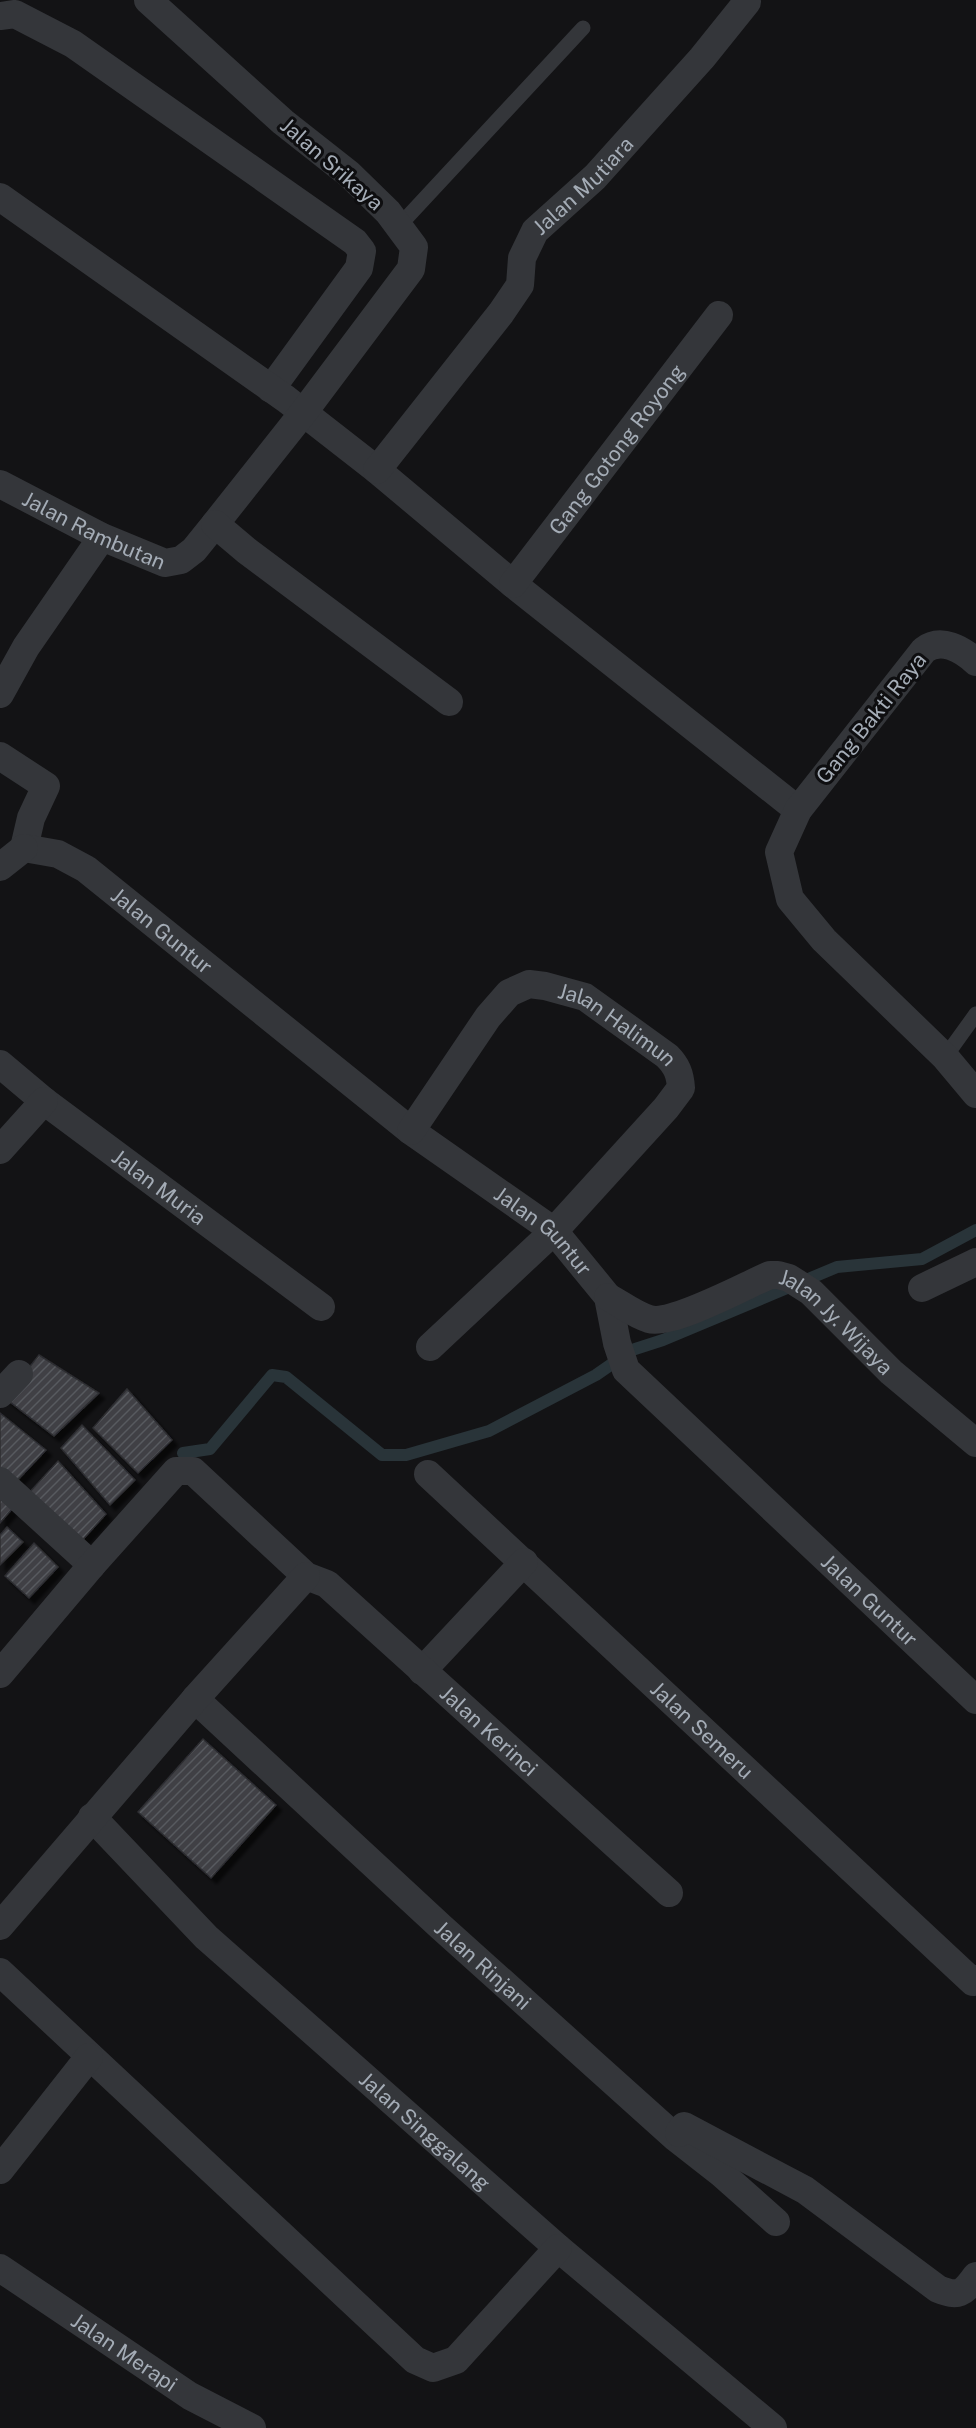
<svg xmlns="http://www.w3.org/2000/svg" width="976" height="2428" font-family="'Public Sans',sans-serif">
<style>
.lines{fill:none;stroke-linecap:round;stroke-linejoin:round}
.stream{stroke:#293439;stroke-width:12}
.building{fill:url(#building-hatch);stroke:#2d2d31;stroke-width:1.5;filter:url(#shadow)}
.lane{stroke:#34363a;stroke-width:15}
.street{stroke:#34363a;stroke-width:28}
.labels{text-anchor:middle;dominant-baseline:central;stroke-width:6;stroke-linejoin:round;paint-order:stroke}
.street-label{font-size:21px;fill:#a4acb6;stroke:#0e0e10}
</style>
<defs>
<pattern id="building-hatch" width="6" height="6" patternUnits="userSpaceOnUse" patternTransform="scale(1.5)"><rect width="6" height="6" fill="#3f4145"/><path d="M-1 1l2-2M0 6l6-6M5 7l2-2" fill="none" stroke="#585a5e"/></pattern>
<filter id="shadow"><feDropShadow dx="5.5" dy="5.5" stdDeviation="1.5" flood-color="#0009"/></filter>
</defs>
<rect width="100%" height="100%" fill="#131315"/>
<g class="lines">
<path class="stream" d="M183 1453 210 1449 272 1375 286 1377 382 1455H406L489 1431 596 1375 632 1350 663 1340 837 1267 922 1259 976 1230"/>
</g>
<path class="building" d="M39 1355 99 1393 54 1436 5 1398Z
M127 1389 172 1440 138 1473 93 1428Z
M0 1413 46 1450 14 1484 0 1474Z
M82 1425 135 1480 110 1505 61 1448Z
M58 1461 106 1514 79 1544 28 1494Z
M0 1498 12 1509 0 1523Z
M7 1527 23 1542 0 1565V1535Z
M34 1543 58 1567 29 1598 5 1576Z
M203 1739 276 1805 211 1878 138 1812Z"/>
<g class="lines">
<path class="lane" d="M399 226 583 28
M945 1057 976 1014"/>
<g class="street">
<path d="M0 16 15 14 73 44 355 242 362 251 359 268 271 389"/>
<path d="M0 197 286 399 377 470 513 584 798 810"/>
<path id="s1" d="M377 470 501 313 520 285 522 258 535 231 595 177 702 58 747 2 745 0"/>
<path id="s2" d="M0 484 102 537 165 563 181 560 194 550 215 524 303 413 411 269 414 247 388 212 349 174 283 122 148 0"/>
<path d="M215 524 247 551 449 702"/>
<path id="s3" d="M513 584 719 315"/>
<path d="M976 662C962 649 941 637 924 650L798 810 779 852 790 899 824 940 945 1057 976 1094"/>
<path d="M0 694 26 647 102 537"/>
<path d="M0 756 46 786 31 818 24 848"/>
<path id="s4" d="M24 848 58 854 86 869 411 1131 554 1231 608 1297 617 1343 626 1370 976 1700"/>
<path d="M0 867 24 848"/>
<path id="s5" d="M0 1064 44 1101 321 1307"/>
<path id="s6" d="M411 1131 488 1017 509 993 529 984 545 986 585 997 667 1056C677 1066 680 1074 681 1088L666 1108 554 1231 430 1347"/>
<path d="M0 1150 44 1101"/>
<path d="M922 1288 976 1262"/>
<path id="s7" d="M608 1297C621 1304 635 1315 649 1319 672 1326 746 1285 770 1275H778L789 1278 811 1292 891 1372 976 1443"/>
<path d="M0 1394 19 1374"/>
<path id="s8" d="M428 1474 973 1982 976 1979"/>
<path d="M0 1481 92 1565"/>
<path d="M422 1671 524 1562"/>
<path id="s9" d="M0 1674 92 1565 176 1471H193L306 1576 327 1584 669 1893"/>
<path id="s10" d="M195 1699 441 1927 676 2138 722 2174 776 2222"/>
<path id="s11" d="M92 1817 206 1937 558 2248 773 2428"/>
<path d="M0 1926 195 1699 306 1576"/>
<path d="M0 1972 415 2360 433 2368 456 2360 558 2248"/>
<path d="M679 2133 684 2126 805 2190 938 2289C959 2297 963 2294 976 2276"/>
<path d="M0 2170 89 2057"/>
<path id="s12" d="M0 2268 190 2396 252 2428"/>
</g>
</g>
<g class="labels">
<g class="street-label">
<text transform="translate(332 164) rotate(41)">Jalan Srikaya</text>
<text stroke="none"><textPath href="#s1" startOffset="357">Jalan Mutiara</textPath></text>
<text stroke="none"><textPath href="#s3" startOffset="170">Gang Gotong Royong</textPath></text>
<text stroke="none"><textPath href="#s2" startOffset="105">Jalan Rambutan</textPath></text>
<text transform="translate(871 718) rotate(-51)">Gang Bakti Raya</text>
<text stroke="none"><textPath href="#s4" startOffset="164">Jalan Guntur</textPath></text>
<text stroke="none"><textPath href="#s6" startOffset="290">Jalan Halimun</textPath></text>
<text stroke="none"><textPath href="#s5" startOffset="201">Jalan Muria</textPath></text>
<text stroke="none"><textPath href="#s4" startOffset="650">Jalan Guntur</textPath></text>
<text stroke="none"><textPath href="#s7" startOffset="260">Jalan Jy. Wijaya</textPath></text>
<text stroke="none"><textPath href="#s4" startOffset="1154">Jalan Guntur</textPath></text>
<text stroke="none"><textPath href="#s8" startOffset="375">Jalan Semeru</textPath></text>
<text stroke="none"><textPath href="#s9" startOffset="681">Jalan Kerinci</textPath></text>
<text stroke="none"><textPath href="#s10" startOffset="392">Jalan Rinjani</textPath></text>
<text stroke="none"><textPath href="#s11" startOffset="458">Jalan Singgalang</textPath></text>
<text stroke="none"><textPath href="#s12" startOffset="150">Jalan Merapi</textPath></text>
</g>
</g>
</svg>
